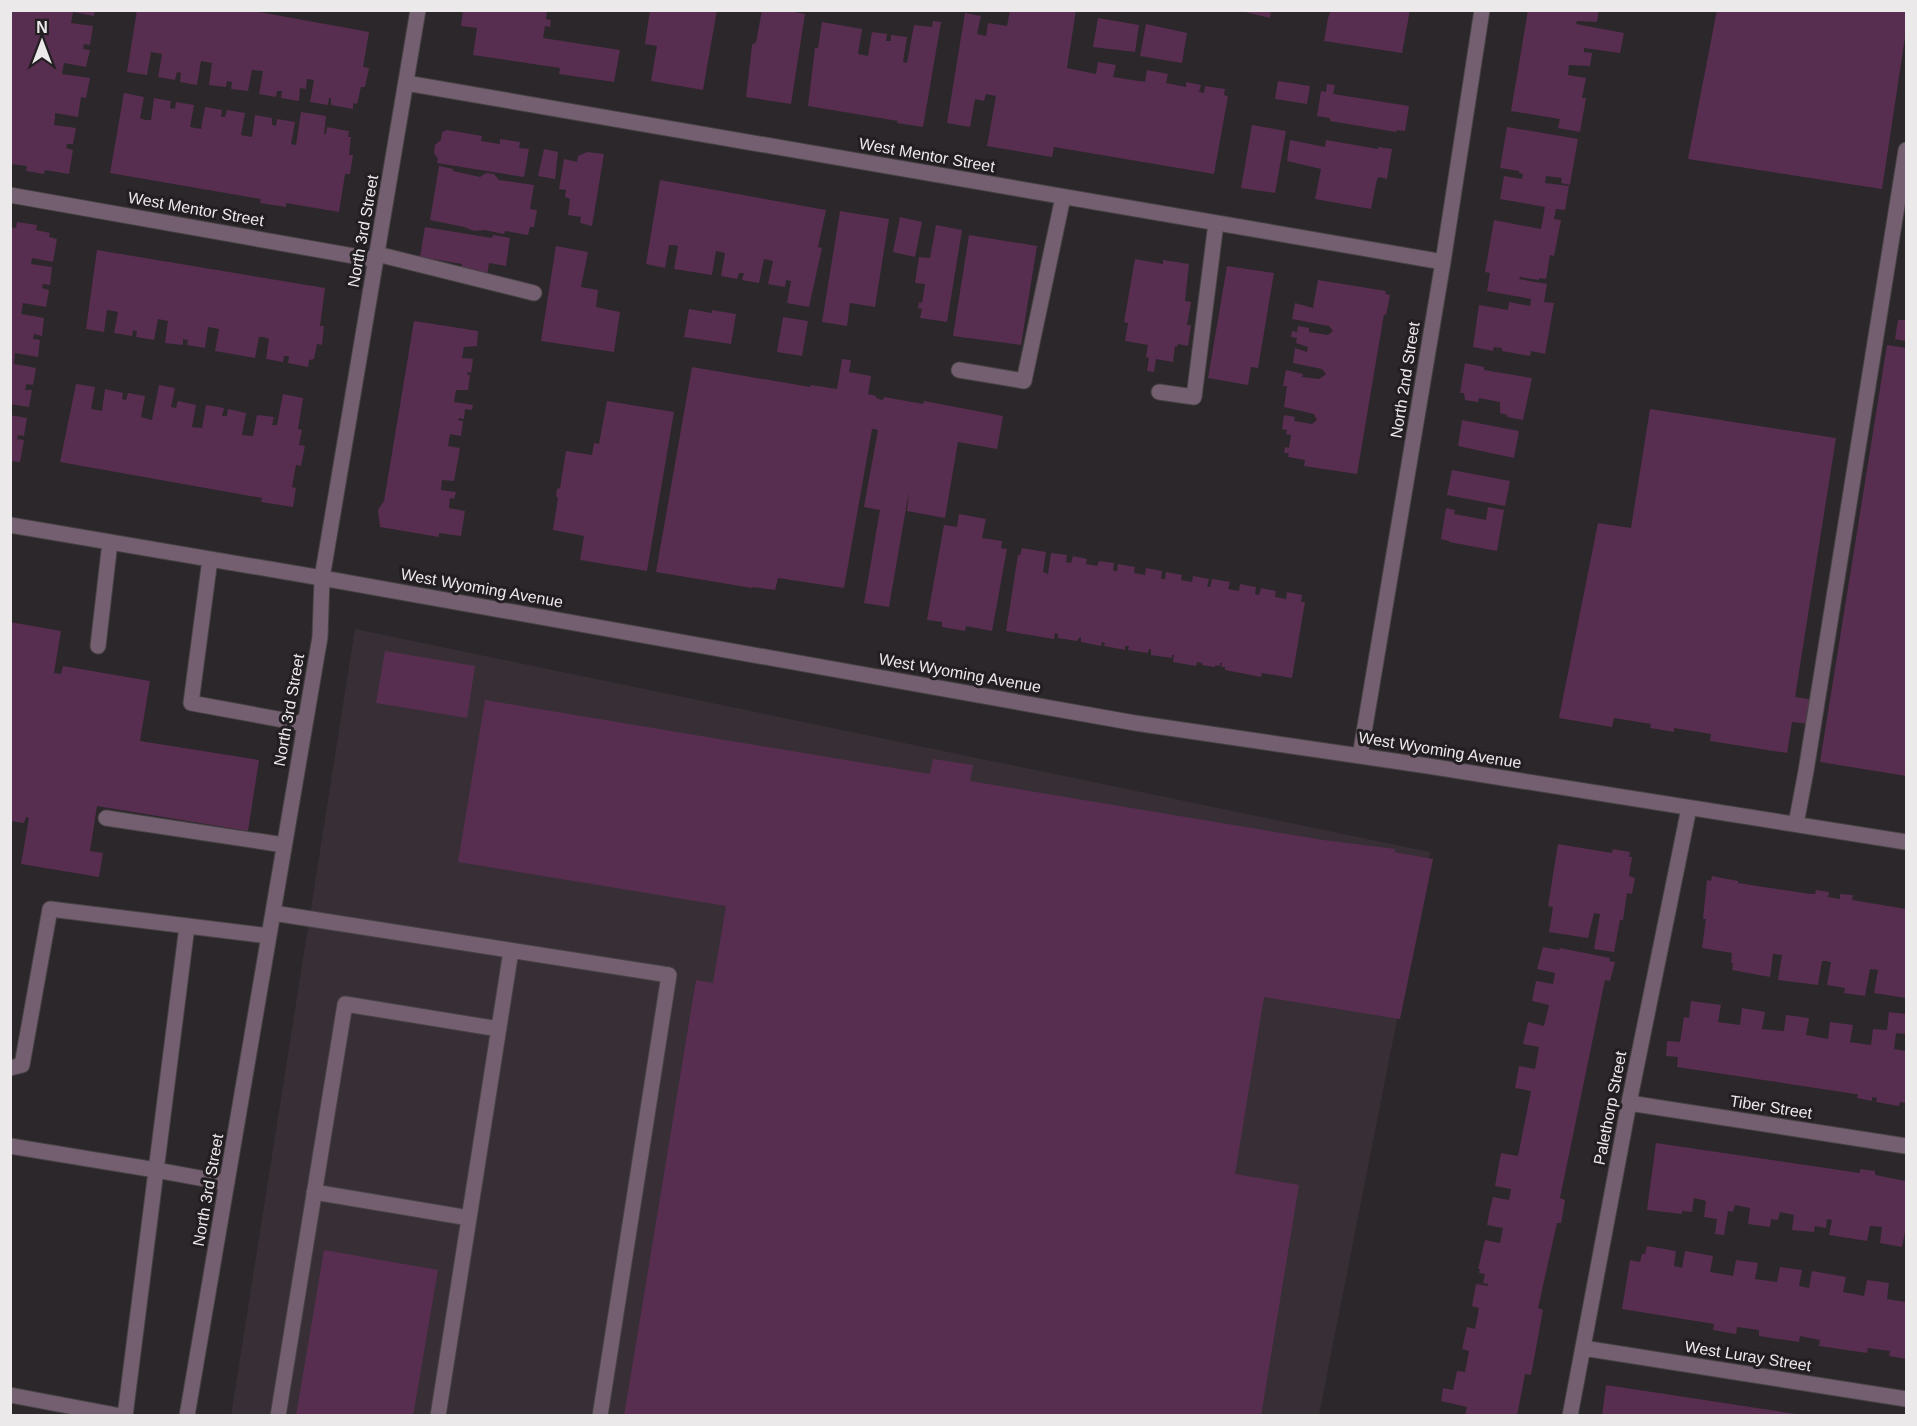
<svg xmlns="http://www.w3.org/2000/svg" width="1917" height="1426" font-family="Helvetica,sans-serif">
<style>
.built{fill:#382f36}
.building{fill:#572e50}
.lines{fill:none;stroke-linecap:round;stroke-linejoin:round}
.minor-casing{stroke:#474245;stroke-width:17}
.minor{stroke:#735f6f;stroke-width:15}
.labels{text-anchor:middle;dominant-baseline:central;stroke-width:6;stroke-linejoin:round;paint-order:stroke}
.street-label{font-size:16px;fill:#ece9eb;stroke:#221e21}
</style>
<rect width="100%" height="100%" fill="#2c272a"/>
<path class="built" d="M355 629 1430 852 1319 1415 231 1416Z"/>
<path class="building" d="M10 10H95L94 16 73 12 71 23 93 26 90 45 84 44 83 49 90 50 86 67 64 63 62 74 90 78 86 98 81 97 78 117 55 113V118L54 125 76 128 73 144H67L66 148 73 150 69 174 45 170 44 174 26 171 27 166 10 164Z
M137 10H248L369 32 363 67 369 68 365 87H361L357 104 353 103V109L331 105V98H329L328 105 310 102 314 80 307 79 306 89 300 88 299 101 281 98 282 91H277L276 97 259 94 263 71 252 70 248 91 231 89 232 82 227 81 226 87 209 85 212 63 201 61 197 85 180 82 181 73 177 72 175 80 158 77 162 54 151 52 147 75 127 72Z
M463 10 547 11 546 19 551 20 550 27 545 26 543 38 620 50 614 82 559 74 560 68 473 55 477 28 461 26Z
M650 10H717L703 90 651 81 657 46 645 44Z
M762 10H784L805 14 791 104 746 97 752 45 756 42Z
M1010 10H1076L1067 68 1096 74 1098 62 1116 65 1113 77 1145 82 1147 70 1168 74 1166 83 1186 87V82L1201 85 1199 92 1204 93 1205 86 1225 89 1224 95 1228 96 1214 174 1054 147 1052 157 987 146 996 96 986 94 984 101 975 99 970 127 947 123 965 13 981 16 977 34 986 36 988 23 1007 26Z
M1237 10H1271L1270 18Z
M1331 10H1410L1402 53 1324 41 1328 18Z
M1528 10H1599L1597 22 1577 21 1576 24 1624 33 1620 53 1584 48V52L1592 53 1590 66 1569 65 1568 75 1586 78 1582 98H1586L1580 132 1558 128 1560 119 1511 111Z
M1717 10H1906V31L1882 189 1688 159Z
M1098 18 1139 25 1135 52 1093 47Z
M933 21 941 22 923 127 897 123 898 121 808 106 815 48H818L822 22 862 29 858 54 868 56 872 32 887 34 886 41H891V35L907 37 903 62 907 63 914 25 932 27Z
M1146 24 1187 33 1182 63 1140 56Z
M1278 81 1310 86 1307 104 1275 99Z
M1327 84 1335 85 1333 94 1409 106 1405 131 1397 130 1396 132 1330 121V118L1317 116 1321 91 1326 92Z
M124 93 144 97 140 118 145 120H151L154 98 171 101 170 108 175 109 176 102 194 105 190 127 201 129 205 107 222 110 221 117H225L227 110 245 113 241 135 246 136 252 137 255 115 272 118V125L276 126 277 119 295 122 291 144 296 145 301 112 326 116 324 134H326L327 127 349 131 348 137H351L349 155H353L350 174H345L339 212 286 203V207L260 203 261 199 110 173Z
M1252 125 1286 131 1275 193 1241 188Z
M1507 127 1578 139 1570 185 1561 183 1562 178 1546 176 1545 183 1569 186 1565 210 1556 209 1554 219 1561 220 1554 256 1550 255 1546 279 1539 278V280L1520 277 1519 279 1547 284 1544 302 1554 303 1545 354 1531 351 1530 356 1502 351V348L1494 347 1493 351 1473 347 1479 305 1508 310 1509 302 1530 306 1531 299 1487 291 1490 273 1485 272 1494 220 1541 229 1545 207 1500 199 1504 176 1522 179 1523 174 1519 173V171L1500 168Z
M447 130 482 136 481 141 500 144V139L520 142 519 148 529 149 524 177 437 163 438 159 434 153 435 145 441 140 442 132Z
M1290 140 1325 147 1326 140 1378 149V147L1392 149 1387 179 1379 177 1377 179 1371 209 1315 199 1321 169 1287 161Z
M544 149 558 152 555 179 538 176Z
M587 152 604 154 592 226 580 223 581 217 568 215 570 199 565 197 566 190 559 189 564 159 577 162 578 156Z
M439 166 453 169V171L480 177 486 173 494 174 499 180 534 185 530 209 537 210 534 227H530L528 235 505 231 504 234 484 230 474 231 464 227 430 220Z
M660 180 826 210 818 247 822 248 809 307 787 303 791 281 786 280 785 287 768 284 773 261 764 259 759 283 742 280 744 273H739L737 279 721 276 725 253 716 251 712 275 674 269 678 246 673 245H669L665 268 646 264Z
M840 211 889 219 875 307 850 303 847 326 822 322Z
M900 217 922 222 915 257 893 252Z
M17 222 37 225 36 230 50 233 49 237 57 239 53 262 32 258 31 264 52 267 50 285 43 284 42 288 49 290 46 307 23 303 21 314 44 318 42 336 34 334 33 339 40 340 38 357 15 353 14 364 36 368 33 385 26 384V386L25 390H32L29 407 10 404V227L16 228Z
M936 225 962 230 947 322 920 318 922 309 918 308 919 302 922 303 925 284 915 283 919 257 930 258Z
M425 227 492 238 493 235 510 238 506 266 489 263 487 275 461 271 462 264 420 257Z
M969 235 1037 246 1021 345 953 336Z
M556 246 588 252 581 287 598 290 596 307 620 312 614 352 541 341Z
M97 250 325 288 320 326H324L322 345 317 344 314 359 309 360 308 367 288 363 289 356H284L283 362 266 359 269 339 264 337H259L255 358 215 351 219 329 208 327 205 348 187 345 188 340 183 339V345L165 343 168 321 158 319 154 340 136 337 137 331 133 330 132 336 114 333 118 312 113 311 107 310 104 332 86 329Z
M1135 259 1163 264V260L1189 264 1185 301 1191 302 1187 325H1191L1188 346 1178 344 1177 347 1175 346 1173 362 1156 359 1154 372 1147 371 1149 358 1146 357 1148 345 1125 341 1128 323 1124 322Z
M1227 266 1274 273 1258 368 1251 367 1248 385 1208 378Z
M1318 280 1386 291 1385 294 1390 295 1386 315 1384 314 1357 474 1304 466 1305 460 1288 457 1289 453H1284L1285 447 1289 448 1291 435 1286 434 1287 430 1282 429 1284 415 1295 417 1294 421 1312 424 1317 420 1314 414 1284 407 1287 386H1283L1286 370 1303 374 1302 377 1319 379 1326 374 1322 369 1293 363 1295 348 1307 352 1308 347 1296 343 1297 338 1291 337 1292 331 1297 332 1298 326 1309 328V332L1328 335 1333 331 1329 326 1292 319 1295 303 1313 308Z
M689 309 712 313V310L736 314 731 344 684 337Z
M783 317 808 321 802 356 777 352Z
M1898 320H1906V341L1895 339Z
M414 321 478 331 477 346 464 347 463 352 462 358 473 359 471 373 468 372 467 375H470L468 390H456L454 402 473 405 472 410 465 409 464 419 459 418 458 420 463 421 461 436 450 434 448 446 460 448 454 481 442 480 441 490 456 492 454 499 450 498 449 508 465 511 461 536 439 533V537L380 527 378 510 384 501Z
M1887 345 1906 348V776L1820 762Z
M842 359 851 360 849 372 871 376 868 394 876 396V398L883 400 884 397 923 404 924 401 1003 416 997 449 958 442 945 518 907 511 909 491 889 607 864 603 880 510 864 507 878 430 874 429H872L844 588 778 578 775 590 753 587 752 588 656 572 692 367 810 387 811 385 837 389Z
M1465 363 1484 367V370L1532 378 1523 420 1507 417V415L1500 413V402L1479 398 1478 402 1465 400 1464 393H1460Z
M76 384 95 387 91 409 102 411 105 389 123 393 122 399 126 400 128 393 145 396 141 417 152 420 159 385 175 388 171 407 176 408 178 401 196 405 192 427 202 428 206 405 224 408 222 416H227L228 409 246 413 242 435 253 436 257 415 274 417 272 425H277L283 394 303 398 298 429 302 430 299 445 305 446 301 466 296 465 292 487 296 488 293 507 261 502 262 498 60 462Z
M607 401 674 412 647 571 580 560 584 536 553 530 558 498 556 496 557 489 560 488 566 451 592 455 594 443 599 444Z
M1650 409 1836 438 1795 697 1814 700 1809 724 1792 722 1787 753 1710 741 1711 734 1674 728V732L1650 728 1651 724 1614 718 1612 727 1559 718 1598 523 1631 528Z
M10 415 27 418 24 436 18 435 17 439 24 440 20 462 10 461Z
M1462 420 1519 431 1514 458 1458 446Z
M1452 470 1510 481 1505 506 1447 495Z
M1488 507 1504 510 1497 551 1449 542V541L1441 539 1446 508 1455 510 1454 514 1486 520Z
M959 514 986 519 982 538 1002 541 1001 548 1007 549 992 631 966 626 965 631 942 627V622L927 620 944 525 957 527Z
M1022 548 1046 552 1043 572 1048 574 1051 553 1067 555 1066 562 1071 563 1073 556 1087 559 1086 564 1097 566 1099 561 1114 563 1113 570 1115 571H1117L1118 564 1135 567 1134 573 1145 575 1146 568 1162 571 1161 579H1165L1166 572 1182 575 1181 580 1192 582 1193 576 1209 579 1207 587H1210L1212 579 1230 582 1228 589 1239 591 1240 584 1256 587 1255 594 1259 595 1261 588 1276 591 1275 597 1286 599 1287 592 1302 595 1301 602H1305L1292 678 1262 673 1261 677 1225 670V667H1221L1222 663H1220V666L1215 665V667L1202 665V663L1197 662 1196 666 1173 662 1174 655H1172V658L1151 655V649H1149L1148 653 1128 650 1129 646H1125V650L1104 646 1105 643 1102 642 1101 646 1081 642V638L1080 637 1077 641 1058 638V634L1055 633 1054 639 1006 631 1018 555H1020Z
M10 622 61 631 54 673 61 674 63 666 150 681 140 741 259 760 248 831 97 806 90 851 103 853 99 877 21 864 29 818 26 817 24 823 10 821Z
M385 651 475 666 467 718 376 703Z
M485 700 930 774 933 759 973 765 970 781 1323 840 1395 849 1394 852 1433 859 1400 1019 1264 997 1235 1174 1299 1185 1261 1416H624L696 980 713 983 726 906 458 862Z
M1558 844 1612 853 1613 849 1630 852 1629 857H1632L1629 876 1635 878 1632 894 1627 893 1623 920H1620L1614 952 1594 949 1600 914 1594 913 1588 938 1549 932 1553 907 1548 906Z
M1712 876 1738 881V883L1810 894H1815L1816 890 1829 892 1828 897 1840 899V894L1853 895 1852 900 1906 909V998L1874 993 1878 970 1870 969 1865 996 1844 993 1845 988 1827 985 1831 962 1826 961H1822L1818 985 1778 980 1782 955 1773 954 1770 977 1732 970 1733 963H1731L1732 953 1702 948 1706 919H1703L1707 880 1711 881Z
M1543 947 1559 950 1560 948 1610 958 1609 961 1615 962 1610 981 1605 980 1560 1198 1565 1200 1561 1223H1557L1538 1308 1543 1310 1531 1375 1525 1374 1517 1416H1465L1467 1407 1441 1401 1443 1388 1453 1390 1457 1371 1465 1372 1469 1351 1462 1349 1467 1327 1475 1329 1479 1308 1472 1306 1476 1284 1488 1286V1284L1483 1283 1485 1274 1479 1273 1480 1269H1478L1485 1240 1500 1243 1503 1228 1487 1225 1490 1209 1493 1197 1509 1200 1511 1189 1495 1186 1501 1153 1518 1156 1531 1091 1515 1088 1519 1066 1535 1069 1539 1047 1523 1044 1528 1022 1544 1026 1549 1005 1532 1001 1536 981 1553 984 1555 973 1537 969Z
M1691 1001 1721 1005 1718 1022 1740 1025 1742 1008 1765 1012 1762 1029 1784 1031 1786 1015 1809 1018 1806 1035 1828 1039 1830 1022 1853 1025 1850 1042 1871 1045 1873 1029 1887 1030 1889 1012 1906 1014V1034L1896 1033 1894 1049 1906 1051V1103L1900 1102 1899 1106 1876 1102 1877 1098 1872 1097V1101L1857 1098 1858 1094H1855L1677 1067 1678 1057 1666 1056 1667 1041 1680 1042 1684 1017 1689 1018Z
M1656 1143 1860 1173V1169L1875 1171V1175L1906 1181V1233L1905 1232 1902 1247 1880 1243 1882 1227 1870 1226 1867 1241 1829 1235 1832 1220 1827 1219 1826 1228 1815 1226 1814 1232 1792 1230 1794 1215 1780 1212 1778 1220 1771 1219 1770 1227 1748 1224 1750 1208 1735 1205 1733 1212 1728 1211 1724 1235 1715 1234 1717 1219 1704 1217 1706 1201 1694 1198 1692 1212 1682 1211V1214L1647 1210Z
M1647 1246 1676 1251 1674 1266 1682 1268 1685 1251 1713 1256 1710 1272 1733 1276 1736 1260 1758 1263 1755 1279 1777 1282 1780 1267 1802 1270 1799 1286 1809 1288 1812 1271 1846 1277 1843 1292 1864 1296 1867 1280 1889 1283 1887 1299 1906 1302V1359L1889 1356 1890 1351 1868 1348 1867 1353 1819 1346 1820 1340 1800 1336 1799 1342 1759 1336V1330L1737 1327 1736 1334 1713 1330 1714 1324 1622 1309 1630 1260 1640 1262 1642 1254H1645Z
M324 1250 438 1270 413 1416H296Z
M1606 1385 1796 1414V1416H1602Z"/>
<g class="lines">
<g class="minor-casing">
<path id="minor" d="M406 83 1443 262
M10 195 376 260
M377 254 534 293
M959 370 1024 381 1063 197
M1159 392 1194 397 1216 223
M10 525 322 578 1135 723 1428 766 1906 842
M210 559 191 703 305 724
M98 646 110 542
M1360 756 1443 262 1482 10
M106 818 284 845
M1796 824 1806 771 1906 150
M273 913 669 975 600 1416
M10 1068 22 1065 50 909 269 936
M1629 1103 1906 1146
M10 1146 156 1170 227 1183
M314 1192 469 1218
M1583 1348 1906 1399
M10 1395 121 1416
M125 1416 187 926
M187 1416 320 637 322 578 418 10
M278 1416 345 1004 499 1029
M438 1416 511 951
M1570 1416 1629 1103 1689 808"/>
</g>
<use href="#minor" class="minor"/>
</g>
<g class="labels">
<g class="street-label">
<text transform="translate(927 155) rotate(10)">West Mentor Street</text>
<text transform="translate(196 209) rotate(10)">West Mentor Street</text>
<text transform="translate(363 231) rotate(-80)">North 3rd Street</text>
<text transform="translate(1405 380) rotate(-81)">North 2nd Street</text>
<text transform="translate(482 588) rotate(10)">West Wyoming Avenue</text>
<text transform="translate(960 673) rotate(10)">West Wyoming Avenue</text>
<text transform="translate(289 710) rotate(-80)">North 3rd Street</text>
<text transform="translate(1440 750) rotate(9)">West Wyoming Avenue</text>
<text transform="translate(1771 1107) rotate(9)">Tiber Street</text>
<text transform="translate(1610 1108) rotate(-79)">Palethorp Street</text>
<text transform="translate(208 1190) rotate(-80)">North 3rd Street</text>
<text transform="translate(1748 1356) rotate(9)">West Luray Street</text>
</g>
</g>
<rect width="1917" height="1426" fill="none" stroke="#ece9eb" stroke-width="24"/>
<g transform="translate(42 42)" stroke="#221e21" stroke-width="4.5" paint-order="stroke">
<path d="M0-4.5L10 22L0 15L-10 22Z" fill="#ece9eb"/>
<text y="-9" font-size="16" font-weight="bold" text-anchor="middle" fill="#ece9eb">N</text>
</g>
</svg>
